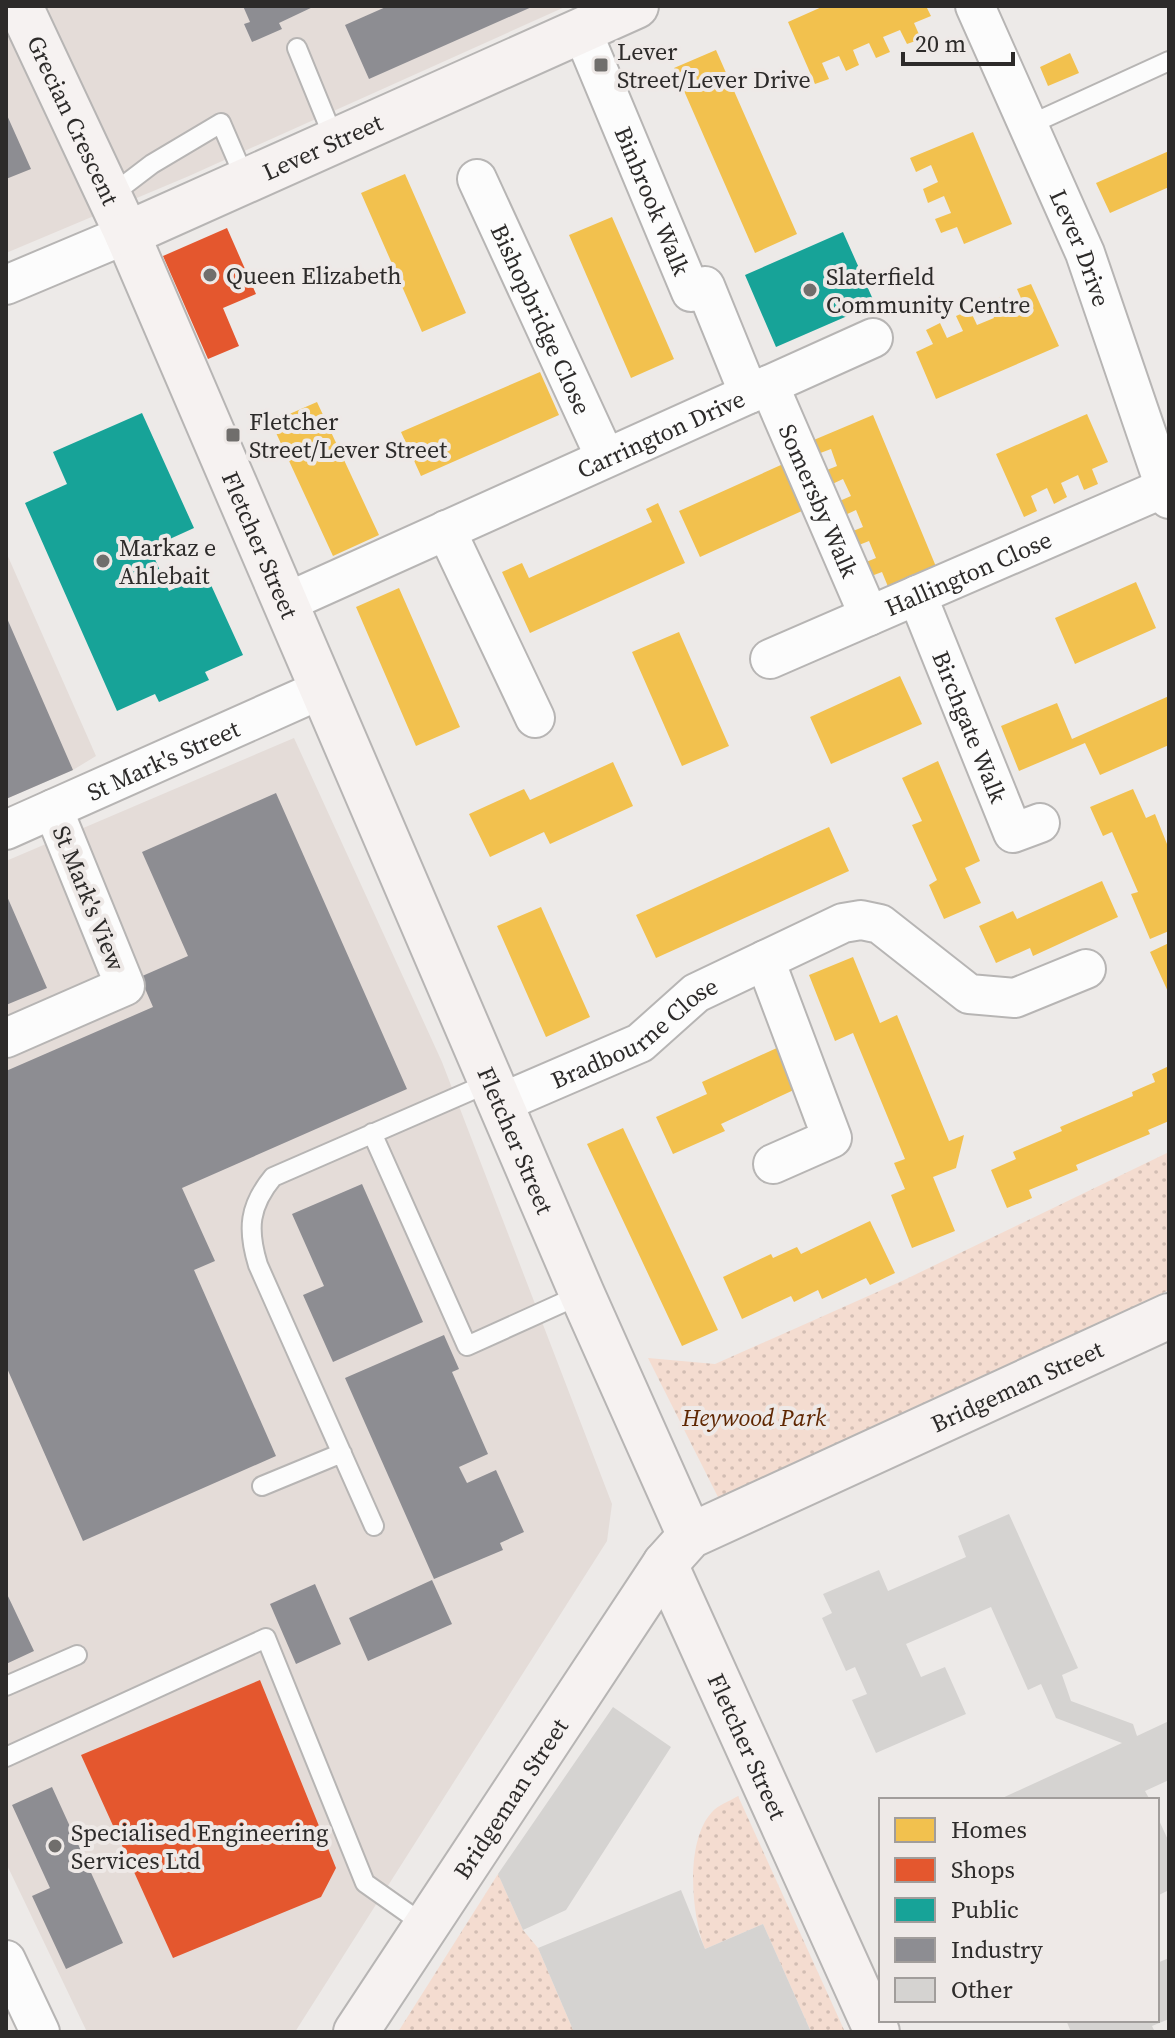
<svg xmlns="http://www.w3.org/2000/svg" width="1175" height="2038" font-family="'Source Serif 4',serif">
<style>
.built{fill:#e4dcd8}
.grass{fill:url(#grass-dots)}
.homes{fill:#f2c14e}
.shops{fill:#e4572e}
.public{fill:#17a398}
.industry{fill:#8d8d92}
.building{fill:#d5d3d1}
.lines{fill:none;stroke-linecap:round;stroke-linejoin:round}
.lane-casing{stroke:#b7b5b4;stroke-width:22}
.street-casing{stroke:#b7b5b4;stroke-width:42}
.secondary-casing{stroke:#b7b5b4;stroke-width:48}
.lane{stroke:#fcfcfc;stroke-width:18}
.street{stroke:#fcfcfc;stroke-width:38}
.secondary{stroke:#f6f2f1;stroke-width:44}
.poi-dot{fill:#706e6c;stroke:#eee9e7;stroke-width:3}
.labels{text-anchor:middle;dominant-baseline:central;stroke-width:8;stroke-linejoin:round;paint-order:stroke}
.poi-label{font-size:24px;fill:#2d2b2a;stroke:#eee9e7;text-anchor:start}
.street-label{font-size:24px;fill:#2d2b2a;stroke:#eee9e7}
.park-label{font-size:24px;font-style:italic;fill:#5f2702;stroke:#eee9e7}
</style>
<defs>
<pattern id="grass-dots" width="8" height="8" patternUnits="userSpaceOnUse" patternTransform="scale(2)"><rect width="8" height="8" fill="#f4dcd0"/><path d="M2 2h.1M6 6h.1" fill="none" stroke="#d2bdb3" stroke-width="1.8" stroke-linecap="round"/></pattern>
</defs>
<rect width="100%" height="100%" fill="#edeae8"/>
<path class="built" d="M6 6H567L189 176 6 253Z
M6 552 96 756 73 770 6 799Z
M294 738 442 1062 612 1504 607 1541 295 2032H87L6 1863V861Z"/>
<path class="grass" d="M1169 1152V1290L721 1503 648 1358 715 1364 902 1281Z
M738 1796 845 2032H811L763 1924 705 1949C691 1914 685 1841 712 1812 718 1805 730 1801 738 1796Z
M498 1874 523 1930 538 1948 574 2032H456L451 2029 449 2032H398Z"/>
<path class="homes" d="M824 6H926L931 16 914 23 921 39 907 44 900 30 883 37 890 52 876 58 869 43 853 50 859 65 846 71 839 56 822 63 829 79 815 84 788 22Z
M716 50 797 234 755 253 674 68Z
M1070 53 1079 73 1048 86 1040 67Z
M973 132 1012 224 964 244 957 227 941 233 935 219 951 213 944 196 928 203 923 189 938 182 931 165 916 172 910 158Z
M1169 151V187L1110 213 1096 183Z
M405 174 466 313 422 332 361 193Z
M612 217 674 359 631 378 569 235Z
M1031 284 1059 346 936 399 916 352 933 344 926 330 940 323 947 338 963 331 956 316 970 310 977 325 994 318 987 303 1001 297 1007 312 1024 305 1017 289Z
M540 372 559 415 421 476 401 432Z
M317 402 379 535 333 556 271 422Z
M1087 414 1108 462 1092 469 1098 484 1084 490 1078 475 1061 483 1067 497 1054 504 1047 488 1031 496 1037 511 1024 517 996 454Z
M873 415 937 569 889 589 882 572 866 578 861 564 876 558 869 541 854 547 848 533 863 527 856 510 841 517 835 503 851 496 843 479 828 486 822 472 837 466 831 449 815 455 809 442Z
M792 460 813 506 700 557 679 511Z
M658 503 685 563 530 633 502 572 522 563 529 578 652 522 646 509Z
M1136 582 1156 628 1075 664 1055 618Z
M399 588 460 727 416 746 356 607Z
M679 632 729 746 682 766 632 652Z
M900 676 922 724 831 764 810 717Z
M1169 696V745L1100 775 1085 743 1019 771 1001 726 1057 703 1072 739Z
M938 761 980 861 965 868 981 903 944 919 929 885 937 880 912 825 922 821 902 778Z
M613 762 633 806 550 844 544 832 490 857 469 814 524 789 530 800Z
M1133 789 1146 818 1155 814 1169 849V931L1150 939 1131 894 1138 892 1112 832 1103 836 1090 807Z
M829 827 849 871 656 958 636 915Z
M1102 881 1118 917 1033 956 1030 948 996 963 979 926 1013 911 1017 919Z
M541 907 590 1017 546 1037 497 926Z
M1169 943V994L1150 952Z
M853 957 880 1023 897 1015 949 1141 964 1135 956 1168 933 1177 955 1231 912 1248 891 1195 905 1189 894 1163 905 1159 853 1033 835 1041 809 975Z
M779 1047 798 1088 721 1124 725 1131 673 1154 656 1117 707 1094 702 1082Z
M1169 1066V1121L1148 1130 1150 1134 1076 1165 1078 1170 1029 1190 1032 1198 1007 1208 991 1170 1016 1159 1013 1152 1062 1131 1060 1127 1133 1096 1132 1092 1155 1082 1152 1074Z
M623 1128 718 1330 682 1346 587 1144Z
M870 1221 895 1273 870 1285 866 1278 822 1299 818 1290 794 1302 791 1296 742 1319 723 1277 771 1254 773 1258 797 1247 801 1254Z"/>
<path class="shops" d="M227 228 256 294 223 308 239 346 208 359 163 256Z
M260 1680 336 1868 321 1897 173 1958 81 1755Z"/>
<path class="public" d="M843 232 875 304 776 347 745 275Z
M142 413 194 528 150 548 169 591 206 574 243 655 205 672 209 680 159 702 155 694 117 711 25 503 67 484 53 452Z"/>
<path class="industry" d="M243 6H315L279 23 282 29 252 42 244 24 250 22Z
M388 6H534L369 79 345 25Z
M6 113 31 169 6 179Z
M6 616 73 770 6 799Z
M276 793 407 1089 182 1188 215 1261 194 1270 276 1456 83 1541 6 1366V1071L153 1007 140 977 188 956 142 852Z
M6 894 47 988 6 1005Z
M362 1184 423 1322 333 1362 303 1295 324 1286 292 1214Z
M444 1335 459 1369 452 1372 488 1454 459 1467 467 1483 496 1470 524 1532 500 1543 503 1550 434 1579 345 1378Z
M432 1580 452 1624 368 1661 349 1618Z
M315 1584 341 1644 296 1664 270 1604Z
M6 1592 34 1651 6 1664Z
M52 1787 123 1943 66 1969 32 1896 50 1888 12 1805Z"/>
<path class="building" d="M1009 1514 1078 1668 1062 1675 1071 1701 1133 1724 1137 1736 1169 1721V1780L1145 1791 1150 1800H998L1122 1743 1056 1718 1041 1684 1028 1690 991 1607 906 1644 921 1677 945 1667 966 1714 876 1753 852 1700 867 1694 855 1667 846 1671 822 1618 832 1613 823 1594 879 1570 888 1591 966 1557 958 1536Z
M613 1707 671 1747 566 1910 523 1930 498 1874Z
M1157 1816 1169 1842V1890L1157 1896Z
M681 1890 705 1949 763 1924 811 2032H574L538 1948Z
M1169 1958V2019L1152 2026 1155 2032H1071L1066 2020H1157V1963Z"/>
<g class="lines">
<g class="lane-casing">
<path id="lane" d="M297 48 335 141
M1029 125 1169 61
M110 196 152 164 221 123 246 181
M372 1133 467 1346 582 1294
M262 1486 342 1453
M374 1526 258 1265C247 1229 249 1206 273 1177L491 1082
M6 1686 77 1655
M6 1757 266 1638 365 1883 426 1926"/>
</g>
<g class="street-casing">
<g id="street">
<path id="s1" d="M975 6 1085 253 1169 499"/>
<path id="s2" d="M582 31 691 292 705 286 749 394"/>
<path id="s3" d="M477 179 605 457"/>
<path d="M6 285 127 234"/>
<path id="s4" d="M769 385 869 616"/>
<path d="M446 530 535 718"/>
<path id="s5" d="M917 595 1013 833 1040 823"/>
<path id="s6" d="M285 603 873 338"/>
<path id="s7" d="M770 659 1164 488"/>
<path id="s8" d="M6 830 322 689"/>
<path d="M765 960 832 1138 773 1164"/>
<path d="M6 1038 125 986 53 809"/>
<path id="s9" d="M501 1103 640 1043 696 993 843 923 861 920 880 924 969 994 1015 998 1086 969"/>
<path d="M6 1960 40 2032"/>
</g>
</g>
<g class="secondary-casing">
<g id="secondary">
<path id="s10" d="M20 6 127 234 582 1294 690 1536"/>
<path id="s11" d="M127 234 636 6"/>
<path id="s12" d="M665 1564 877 2032"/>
<path id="s13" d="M356 2032 665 1564 690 1536 1169 1316"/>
</g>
</g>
<use href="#lane" class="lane"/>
<use href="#street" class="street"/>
<use href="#secondary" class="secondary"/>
</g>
<g class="poi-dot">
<rect x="593" y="57" width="16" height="16" rx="4"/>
<circle cx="210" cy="275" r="8"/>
<circle cx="810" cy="290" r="8"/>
<rect x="225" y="427" width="16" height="16" rx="4"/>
<circle cx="103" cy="561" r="8"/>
<circle cx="55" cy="1846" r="8"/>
</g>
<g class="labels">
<g class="poi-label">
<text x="617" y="51">Lever<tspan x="617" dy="28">Street/Lever Drive</tspan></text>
<text x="226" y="275">Queen Elizabeth</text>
<text x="826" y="276">Slaterfield<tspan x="826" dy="28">Community Centre</tspan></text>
<text x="249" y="421">Fletcher<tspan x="249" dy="28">Street/Lever Street</tspan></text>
<text x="119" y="547">Markaz e<tspan x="119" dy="28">Ahlebait</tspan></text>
<text x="71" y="1832">Specialised Engineering<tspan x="71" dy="28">Services Ltd</tspan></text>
</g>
<g class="street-label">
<text stroke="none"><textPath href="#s10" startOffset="126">Grecian Crescent</textPath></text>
<text stroke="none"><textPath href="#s11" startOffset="214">Lever Street</textPath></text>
<text stroke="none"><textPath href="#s2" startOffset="184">Binbrook Walk</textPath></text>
<text stroke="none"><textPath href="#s1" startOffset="264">Lever Drive</textPath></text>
<text stroke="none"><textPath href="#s3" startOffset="154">Bishopbridge Close</textPath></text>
<text stroke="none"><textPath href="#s6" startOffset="412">Carrington Drive</textPath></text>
<text stroke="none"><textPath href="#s4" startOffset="126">Somersby Walk</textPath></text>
<text stroke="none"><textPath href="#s10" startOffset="590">Fletcher Street</textPath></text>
<text stroke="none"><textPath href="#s7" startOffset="216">Hallington Close</textPath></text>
<text stroke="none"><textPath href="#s5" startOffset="142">Birchgate Walk</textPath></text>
<text stroke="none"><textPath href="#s8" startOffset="172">St Mark's Street</textPath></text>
<text transform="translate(89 898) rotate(68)">St Mark's View</text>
<text stroke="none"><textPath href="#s9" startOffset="152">Bradbourne Close</textPath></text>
<text stroke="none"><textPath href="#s10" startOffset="1238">Fletcher Street</textPath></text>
<text stroke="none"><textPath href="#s13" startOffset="958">Bridgeman Street</textPath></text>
<text stroke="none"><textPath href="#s12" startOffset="200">Fletcher Street</textPath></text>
<text stroke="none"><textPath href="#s13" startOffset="280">Bridgeman Street</textPath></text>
</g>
<g class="park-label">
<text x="754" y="1417">Heywood Park</text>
</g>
</g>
<rect width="1175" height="2038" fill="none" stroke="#2d2b2a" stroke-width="16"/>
<rect x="879" y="1798" width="280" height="224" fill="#eee9e7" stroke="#a19d9b" stroke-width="2"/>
<rect x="895" y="1818" width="40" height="24" fill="#f2c14e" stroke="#a19d9b" stroke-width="2"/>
<text x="951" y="1838" font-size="24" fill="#2d2b2a">Homes</text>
<rect x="895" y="1858" width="40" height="24" fill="#e4572e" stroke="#a19d9b" stroke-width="2"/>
<text x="951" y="1878" font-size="24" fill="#2d2b2a">Shops</text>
<rect x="895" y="1898" width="40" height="24" fill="#17a398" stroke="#a19d9b" stroke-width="2"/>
<text x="951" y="1918" font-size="24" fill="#2d2b2a">Public</text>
<rect x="895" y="1938" width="40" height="24" fill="#8d8d92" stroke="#a19d9b" stroke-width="2"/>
<text x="951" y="1958" font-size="24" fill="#2d2b2a">Industry</text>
<rect x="895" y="1978" width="40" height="24" fill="#d5d3d1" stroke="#a19d9b" stroke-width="2"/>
<text x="951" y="1998" font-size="24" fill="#2d2b2a">Other</text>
<path d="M903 52v12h110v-12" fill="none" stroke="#2d2b2a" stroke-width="4"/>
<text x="915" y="52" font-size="24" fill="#2d2b2a" stroke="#eee9e7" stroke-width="6" paint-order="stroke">20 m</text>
</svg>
